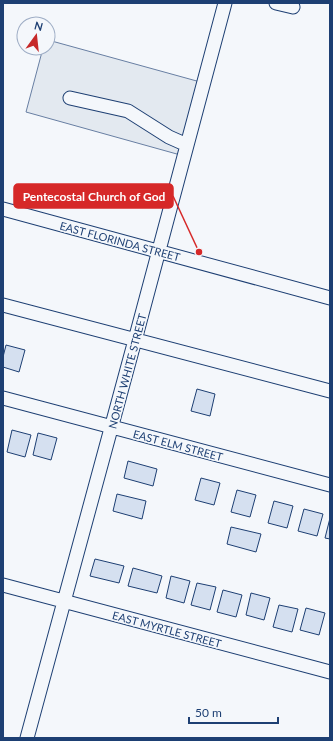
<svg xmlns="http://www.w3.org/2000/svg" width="333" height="741" font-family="Lato,sans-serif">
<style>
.green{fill:#e3e9f0;stroke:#687fa3}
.building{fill:#d5e0f0;stroke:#1d3f73}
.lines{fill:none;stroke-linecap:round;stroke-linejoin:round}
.minor-casing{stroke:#1d3f73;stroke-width:15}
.minor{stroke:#f4f7fb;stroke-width:13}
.labels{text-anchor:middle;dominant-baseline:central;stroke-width:3;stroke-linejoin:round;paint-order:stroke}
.street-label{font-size:11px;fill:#1d3f73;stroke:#f4f7fb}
.leader{fill:none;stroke:#d62828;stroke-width:1.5}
.callout-dot{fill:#d62828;stroke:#f4f7fb;stroke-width:1.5}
.callout{fill:#d62828;stroke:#d62828;stroke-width:1.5}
.callout-label{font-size:12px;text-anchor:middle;font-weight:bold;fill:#fff}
</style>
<rect width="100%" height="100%" fill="#f4f7fb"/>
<path class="green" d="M48 40 204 83 184 156 26 112 43 48H48Z"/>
<path class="building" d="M6 345 25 350 19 372 3 367V357Z
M197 389 215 394 210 416 191 411Z
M12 430 31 435 25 457 7 452Z
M38 433 57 438 51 460 33 455Z
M128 461 157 469 153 486 124 478Z
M201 478 220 483 214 505 195 500Z
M237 490 256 495 250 517 231 512Z
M117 494 146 501 142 519 113 511Z
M274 501 293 506 287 528 268 523Z
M304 509 323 514 317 536 298 531Z
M330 518V539L325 538Z
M231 527 261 534 256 552 227 544Z
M95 559 124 566 119 583 90 576Z
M133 568 162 576 157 593 128 586Z
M171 576 190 581 184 603 166 598Z
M197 583 216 587 210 610 191 605Z
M223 590 242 595 236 617 217 612Z
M251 593 270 598 264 620 246 615Z
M279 605 298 609 292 632 273 627Z
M306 608 325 613 319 635 300 630Z"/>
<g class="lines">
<g class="minor-casing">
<path id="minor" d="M276 3 293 7
M70 98 128 111 169 137 187 145
M3 209 330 298
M3 305 330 391
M3 398 330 485
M3 585 330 672
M27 738 135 340 225 3"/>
</g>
<use href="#minor" class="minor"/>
</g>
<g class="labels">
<g class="street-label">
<text transform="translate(120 241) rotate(15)">EAST FLORINDA STREET</text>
<text transform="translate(127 371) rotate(-75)">NORTH WHITE STREET</text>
<text transform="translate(178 445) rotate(15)">EAST ELM STREET</text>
<text transform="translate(167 629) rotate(15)">EAST MYRTLE STREET</text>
</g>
</g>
<path class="leader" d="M199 252L173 196"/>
<circle class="callout-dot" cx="199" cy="252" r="4"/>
<rect class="callout" x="14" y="184" width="159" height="24" rx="4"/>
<g class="callout-label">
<text x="94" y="201">Pentecostal Church of God</text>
</g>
<rect width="333" height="741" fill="none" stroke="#1d3f73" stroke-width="8"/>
<g transform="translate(36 36) rotate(15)"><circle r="19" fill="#f4f7fb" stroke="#9eadc5"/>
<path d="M0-3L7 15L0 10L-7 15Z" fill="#c62828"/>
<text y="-6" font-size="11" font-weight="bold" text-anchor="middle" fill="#1d3f73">N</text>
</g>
<path d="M189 717v6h89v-6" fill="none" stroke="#1d3f73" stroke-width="2"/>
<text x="195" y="717" font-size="12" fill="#1d3f73" stroke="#f4f7fb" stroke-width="3" paint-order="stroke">50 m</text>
</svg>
